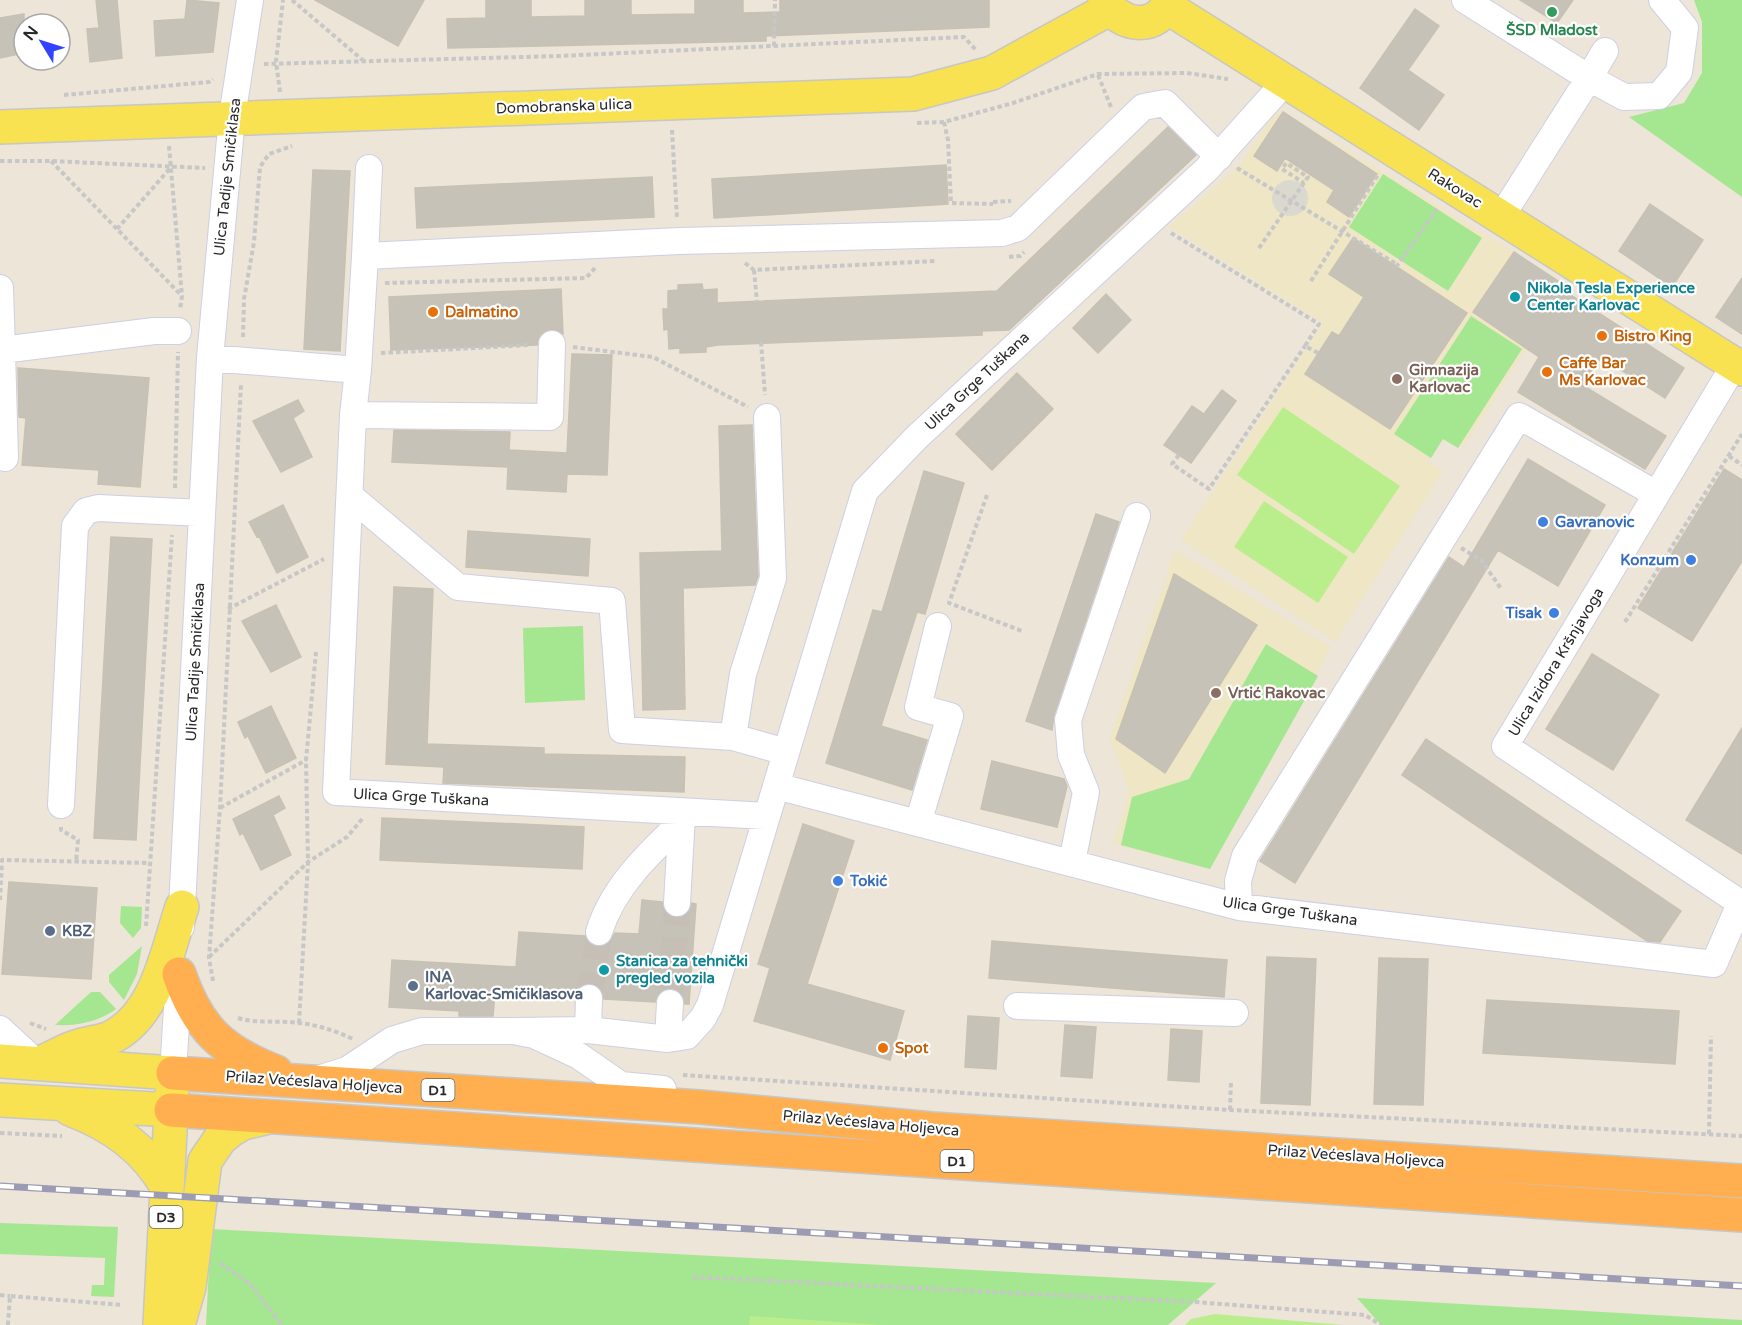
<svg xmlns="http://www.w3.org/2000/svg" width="1742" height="1325" font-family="'Varela Round',sans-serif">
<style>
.education{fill:#efe6c6}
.green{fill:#a5e691}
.pitch{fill:#baee8c}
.plaza{fill:#dbd8cf}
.building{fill:#c7c2b8;stroke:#c7c1b2;stroke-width:1.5}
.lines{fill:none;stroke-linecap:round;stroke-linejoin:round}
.minor-tunnel{stroke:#c5bfb5;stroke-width:26;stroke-dasharray:26 13;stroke-linecap:butt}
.minor-casing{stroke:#cecfe2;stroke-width:28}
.major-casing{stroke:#c7c7c7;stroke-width:36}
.highway-casing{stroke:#c7c7c7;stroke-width:36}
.path{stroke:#c7c7c7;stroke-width:4;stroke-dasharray:4.5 3;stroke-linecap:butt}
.minor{stroke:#fff;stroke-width:26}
.major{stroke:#f8e251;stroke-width:33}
.highway{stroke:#ffae50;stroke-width:33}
.rail-casing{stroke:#9b9cb4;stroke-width:7}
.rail{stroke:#fff;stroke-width:4.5;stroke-dasharray:14;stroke-linecap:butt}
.leisure-dot{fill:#2e9e5b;stroke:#fff;stroke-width:2}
.culture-dot{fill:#0f9aa8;stroke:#fff;stroke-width:2}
.food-dot{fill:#e8710a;stroke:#fff;stroke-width:2}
.education-dot{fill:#8d6e63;stroke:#fff;stroke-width:2}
.shop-dot{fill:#3f7fe0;stroke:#fff;stroke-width:2}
.service-dot{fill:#5c6f8a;stroke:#fff;stroke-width:2}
.labels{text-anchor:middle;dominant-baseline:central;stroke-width:4.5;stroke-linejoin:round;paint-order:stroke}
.shield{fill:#fff;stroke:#686868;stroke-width:1.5}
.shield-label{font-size:14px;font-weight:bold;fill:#282828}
.leisure-label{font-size:15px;font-weight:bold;fill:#27864d;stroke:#fff}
.street-label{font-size:15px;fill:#282828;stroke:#fff}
.culture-label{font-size:15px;font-weight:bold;fill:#0d838f;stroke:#fff;text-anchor:start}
.food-label{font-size:15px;font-weight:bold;fill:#c56008;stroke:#fff;text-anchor:start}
.education-label{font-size:15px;font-weight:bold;fill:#785e54;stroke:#fff;text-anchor:start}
.shop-label{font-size:15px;font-weight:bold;fill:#366cbe;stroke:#fff;text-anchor:start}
.service-label{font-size:15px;font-weight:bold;fill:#4e5e75;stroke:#fff;text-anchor:start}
</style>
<rect width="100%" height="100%" fill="#ece5d8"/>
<path class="education" d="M1278 108 1514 252 1565 287 1464 447 1445 435 1428 461 1443 471 1335 642 1181 540 1323 323 1169 227 1239 166Z
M1175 550 1331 647 1210 869 1113 844 1129 791 1110 739Z"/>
<path class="green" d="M1694 0H1742V197L1629 117 1684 103 1702 73V22Z
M1383 174 1482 238 1448 291 1349 227Z
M1471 316 1522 349 1458 448 1443 439 1431 458 1394 434Z
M583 626 585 700 525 703 523 628Z
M1266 644 1318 676 1210 869 1121 845 1132 797 1189 779Z
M121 906 142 907 141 928 133 938 120 923Z
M142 946 137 974 124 1000 109 982V975Z
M91 992H100L116 1009C98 1022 77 1026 55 1025Z
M0 1223 118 1227 114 1297 91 1296 92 1285H104L105 1258 0 1254Z
M211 1229 1216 1283 1168 1325H206Z
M1357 1298 1742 1320V1325H1381Z"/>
<path class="pitch" d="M1283 407 1400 486 1354 554 1237 475Z
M1264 501 1348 557 1318 603 1234 547Z
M1215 1314 1344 1325H1185L1191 1319Z
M750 1316 883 1325H749Z"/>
<path class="plaza" d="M1272 198a18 18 0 1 1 36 0a18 18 0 1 1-36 0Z"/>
<path class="building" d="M96 0H117L122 58 90 62 87 29 99 28Z
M187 0 219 3 213 52 156 56 154 21 185 19Z
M315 0H424L398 46Z
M486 0H531V17L585 16V0H631V15L695 14V0H743V13L780 12V0H989V27L766 36V41L448 48 447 19 486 18Z
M1520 0H1573L1557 23Z
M1415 9 1439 26 1408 70 1444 95 1419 130 1360 88Z
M24 14V53L0 58V18Z
M1283 112 1377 174 1349 217 1327 202 1334 190 1285 158 1277 171 1254 156Z
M1168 127 1196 155 1009 330 982 331V335L718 345 706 347V352L680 353V348L669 349 668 329 664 330 663 309H668V291L678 290V285L702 284 703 290 717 289V303L997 291Z
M946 165 948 204 714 218 712 179Z
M313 170 350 171 340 351 304 349Z
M652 177 654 217 417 228 415 188Z
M1650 204 1703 240 1672 287 1619 251Z
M1353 238 1467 313 1390 429 1305 374 1332 332 1339 336 1364 297 1329 274Z
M1514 252 1558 281 1555 285 1684 368 1665 398 1601 357 1582 385 1666 436 1645 469 1518 392 1539 357 1473 312Z
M1742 278V334L1716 317Z
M561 289 563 334 553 329 545 331 539 337 537 345 391 350 389 297Z
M1106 294 1131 320 1098 353 1073 328Z
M572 354 612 355 607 475 567 474 566 492 507 489 508 467 392 462 394 430 510 432 509 450 567 453Z
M18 368 149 378 140 487 98 484 99 470 22 465 26 418 19 417Z
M1017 373 1053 409 992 470 956 434Z
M1222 390 1236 401 1191 463 1164 445 1192 406 1204 414Z
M298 400 304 411 293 418 312 457 281 472 253 421Z
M752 425 758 576 755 585 683 588 685 709 643 710 640 553 722 551 719 426Z
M1528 459 1605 505 1558 586 1498 550 1295 883 1260 861 1449 557 1464 567Z
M1724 469 1742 480V561L1692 641 1638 608Z
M924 471 964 483 925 614 917 612 881 726 927 740 912 790 826 763 873 610 882 612Z
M283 505 308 557 277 573 259 536 257 537 249 522Z
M1096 514 1119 522 1054 715 1052 730 1026 721Z
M468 531 590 539 588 576 466 567Z
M111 537 152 539 136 840 94 838Z
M1174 574 1257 625 1165 773 1116 739Z
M394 587 433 589 427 744 544 748V754L685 757 684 792 443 783 444 767 386 764Z
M276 605 301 657 271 672 242 621Z
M1592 654 1659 695 1613 770 1546 729Z
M271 706 296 758 266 773 248 736 245 738 238 722Z
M1742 728V854L1686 820Z
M1426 739 1681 911 1660 942 1647 941 1402 775Z
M992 761 1064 779 1067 786 1057 827 981 809Z
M279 796 285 808 273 815 291 855 261 870 243 833 240 835 233 819Z
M382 818 584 827 582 869 380 860Z
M803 824 854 841 807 984 904 1011 890 1060 754 1021 770 968 758 964Z
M9 882 97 888 91 979 2 974Z
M642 900 662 902 664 910 676 918 684 916 692 903 696 904 689 1004H685L679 991 671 988 663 990 655 1002 604 999 597 986 589 983 577 990 574 997 495 993 493 1016H459V1011L389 1007 392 960 516 967 519 932 585 936 593 946 602 947 609 943 615 933 639 934Z
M992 941 1227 960 1224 997 989 978Z
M1267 957 1316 959 1310 1105 1261 1103Z
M1379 958 1428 959 1423 1105 1374 1104Z
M1487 1000 1679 1011 1675 1064 1483 1053Z
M968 1016 999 1018 996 1069 965 1067Z
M1065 1025 1096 1027 1092 1078 1061 1076Z
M1171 1029 1202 1031 1199 1082 1168 1080Z"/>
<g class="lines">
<path class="minor-tunnel" d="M589 998 599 932
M670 1003 677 903"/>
<g class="minor-casing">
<path id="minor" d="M1465 0 1589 78 1501 217
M1605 51 1589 78 1624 97 1659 96 1679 72 1685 28 1662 0
M369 168 365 256 679 241 1002 233 1018 228 1143 107 1165 103 1219 157
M0 288 2 350 154 331H178
M2 350 5 458
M210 358 358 370 353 415 336 792 766 816
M1735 364 1505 746 1742 904
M358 370 365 256
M353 415 550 417 552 344
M350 496 458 587 612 601 622 730 733 737 786 752
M733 737 743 674 773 578 767 417
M776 786 1239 907 1714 964 1740 904
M61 805 75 526 86 511 98 508 202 513
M918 823 950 716 918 707 938 626
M1072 862 1086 792 1071 755 1068 720 1137 516
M677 903 682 815
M1239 907 1238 881 1245 856 1519 416 1656 494
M181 927 210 358 232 117 250 0
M599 932C613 887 648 854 682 822
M1017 1006 1235 1013
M0 1029 38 1064
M588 1030 589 998
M513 1031 588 1030 668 1039 687 1036 703 1018 710 1005 865 491 917 437 1207 169 1285 82
M668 1039 670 1003
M173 1073 179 975
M318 1079 347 1070 392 1040 422 1031H513L534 1035 579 1056 621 1085 663 1089"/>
</g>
<g class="major-casing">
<path id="major" d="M1105 0C1119 28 1158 32 1170 0
M1167 7 1742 369
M0 127 913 94 992 73 1109 9
M0 1061 173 1073 160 1325
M45 1061C56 1056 67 1049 79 1046 89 1043 100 1042 110 1038 157 1016 167 951 182 907
M0 1100 171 1110
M70 1109C112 1125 145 1148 167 1187
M178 1325 189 1287 205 1161 220 1139 231 1130 243 1123 269 1117"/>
</g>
<g class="highway-casing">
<path id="highway" d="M179 974C198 1029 222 1051 276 1072
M173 1073 700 1107 932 1129 1742 1181
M171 1110 1742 1215"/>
</g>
<path class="path" d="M292 0 365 62
M774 46 775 0
M264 64 559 56 964 37 976 50
M1098 75 1111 107
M280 92 276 62 283 0
M64 95 209 82 213 79
M944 122 948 140 951 203 993 204
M917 123 944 122 1013 103 1098 74 1187 73 1228 79
M672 130 677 218
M169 146 182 296 180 309
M0 161H51L205 168
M51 161 181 295
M1237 168 1398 265
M993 202 1011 201
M117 229 172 166
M1171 233 1319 324 1305 346 1318 353
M1259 248 1308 177 1286 163 1282 169 1304 183
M1009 257 1020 256 1024 252
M745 263 754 270 936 261
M1396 267 1437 209
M754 270 757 302
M1311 281 1379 173
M385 283 586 278 595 268
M243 337 244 299 254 242 260 167 269 154 292 146
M761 342 765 395
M573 347 653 357 748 407
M381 353 530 345
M1179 455 1172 464 1209 489 1305 346
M1729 456 1742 465
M175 488 178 352
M987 495 949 603 1022 631
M1461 548 1481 560 1502 590
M228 609 324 559
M1625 622 1742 434
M220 808 306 760
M61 827V830L78 840 76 861
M0 900 2 860 149 863
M146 926 172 535
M209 957 308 862 347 837 363 818
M213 981 209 958 220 808 241 384
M238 1018C257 1024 279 1020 299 1023 318 1025 336 1031 353 1039
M30 1023 46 1029
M299 1023 308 862 306 760 316 652
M683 1075 1230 1110 1742 1136
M1230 1110 1231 1080
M0 1133 62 1136
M1709 1134 1711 1036
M220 1263 250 1284 282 1325
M693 1277 1195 1302 1365 1315 1381 1325
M0 1295 10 1296
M8 1325 10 1296 123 1305"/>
<use href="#minor" class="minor"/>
<use href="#major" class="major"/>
<use href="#highway" class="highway"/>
<g class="rail-casing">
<path id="rail" d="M0 1186 1742 1286"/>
</g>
<use href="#rail" class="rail"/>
</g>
<circle class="leisure-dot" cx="1552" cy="12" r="6"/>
<g class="culture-dot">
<circle cx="1515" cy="297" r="6"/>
<circle cx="604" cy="970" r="6"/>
</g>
<g class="food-dot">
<circle cx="433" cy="312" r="6"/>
<circle cx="1602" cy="336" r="6"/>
<circle cx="1547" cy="372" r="6"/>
<circle cx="883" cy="1048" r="6"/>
</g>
<g class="education-dot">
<circle cx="1397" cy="379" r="6"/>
<circle cx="1216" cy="693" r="6"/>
</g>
<g class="shop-dot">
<circle cx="1543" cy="522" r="6"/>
<circle cx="1691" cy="560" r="6"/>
<circle cx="1554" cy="613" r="6"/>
<circle cx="838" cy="881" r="6"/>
</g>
<g class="service-dot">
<circle cx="50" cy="931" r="6"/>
<circle cx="413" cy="986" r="6"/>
</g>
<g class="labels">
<g class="shield">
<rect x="421.5" y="1079" width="33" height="22" rx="4.5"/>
<rect x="940.5" y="1150" width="33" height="22" rx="4.5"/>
<rect x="149.5" y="1206" width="33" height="22" rx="4.5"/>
</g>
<g class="shield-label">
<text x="438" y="1090">D1</text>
<text x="957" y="1161">D1</text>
<text x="166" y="1217">D3</text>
</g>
<g class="leisure-label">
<text x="1552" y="30">ŠSD Mladost</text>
</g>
<g class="street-label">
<text transform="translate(564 106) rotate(-2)">Domobranska ulica</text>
<text transform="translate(227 177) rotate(-84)">Ulica Tadije Smičiklasa</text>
<text transform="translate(1455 188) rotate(32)">Rakovac</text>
<text transform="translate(977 381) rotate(-43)">Ulica Grge Tuškana</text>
<text transform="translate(195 662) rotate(-87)">Ulica Tadije Smičiklasa</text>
<text transform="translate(1556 662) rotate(-59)">Ulica Izidora Kršnjavoga</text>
<text transform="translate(421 797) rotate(3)">Ulica Grge Tuškana</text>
<text transform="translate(1290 911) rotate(8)">Ulica Grge Tuškana</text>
<text transform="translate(314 1082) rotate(4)">Prilaz Većeslava Holjevca</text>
<text transform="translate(871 1123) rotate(5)">Prilaz Većeslava Holjevca</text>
<text transform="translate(1356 1156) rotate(4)">Prilaz Većeslava Holjevca</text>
</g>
<g class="culture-label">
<text x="1527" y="288">Nikola Tesla Experience<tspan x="1527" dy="17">Center Karlovac</tspan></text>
<text x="616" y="961">Stanica za tehnički<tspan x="616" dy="17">pregled vozila</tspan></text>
</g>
<g class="food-label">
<text x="445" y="312">Dalmatino</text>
<text x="1614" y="336">Bistro King</text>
<text x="1559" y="363">Caffe Bar<tspan x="1559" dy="17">Ms Karlovac</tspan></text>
<text x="895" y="1048">Spot</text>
</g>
<g class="education-label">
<text x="1409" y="370">Gimnazija<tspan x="1409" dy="17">Karlovac</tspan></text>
<text x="1228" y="693">Vrtić Rakovac</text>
</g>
<g class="shop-label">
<text x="1555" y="522">Gavranovic</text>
<text x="1679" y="560" text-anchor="end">Konzum</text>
<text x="1542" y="613" text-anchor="end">Tisak</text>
<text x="850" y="881">Tokić</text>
</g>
<g class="service-label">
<text x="62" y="931">KBZ</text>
<text x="425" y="977">INA<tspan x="425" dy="17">Karlovac-Smičiklasova</tspan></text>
</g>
</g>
<g transform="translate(42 42) rotate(308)"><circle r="28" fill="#ffffff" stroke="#a9a9a9" stroke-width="1.5"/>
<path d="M0-4.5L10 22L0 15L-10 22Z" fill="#3243ff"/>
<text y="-9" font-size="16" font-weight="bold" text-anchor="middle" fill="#282828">N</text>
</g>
</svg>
